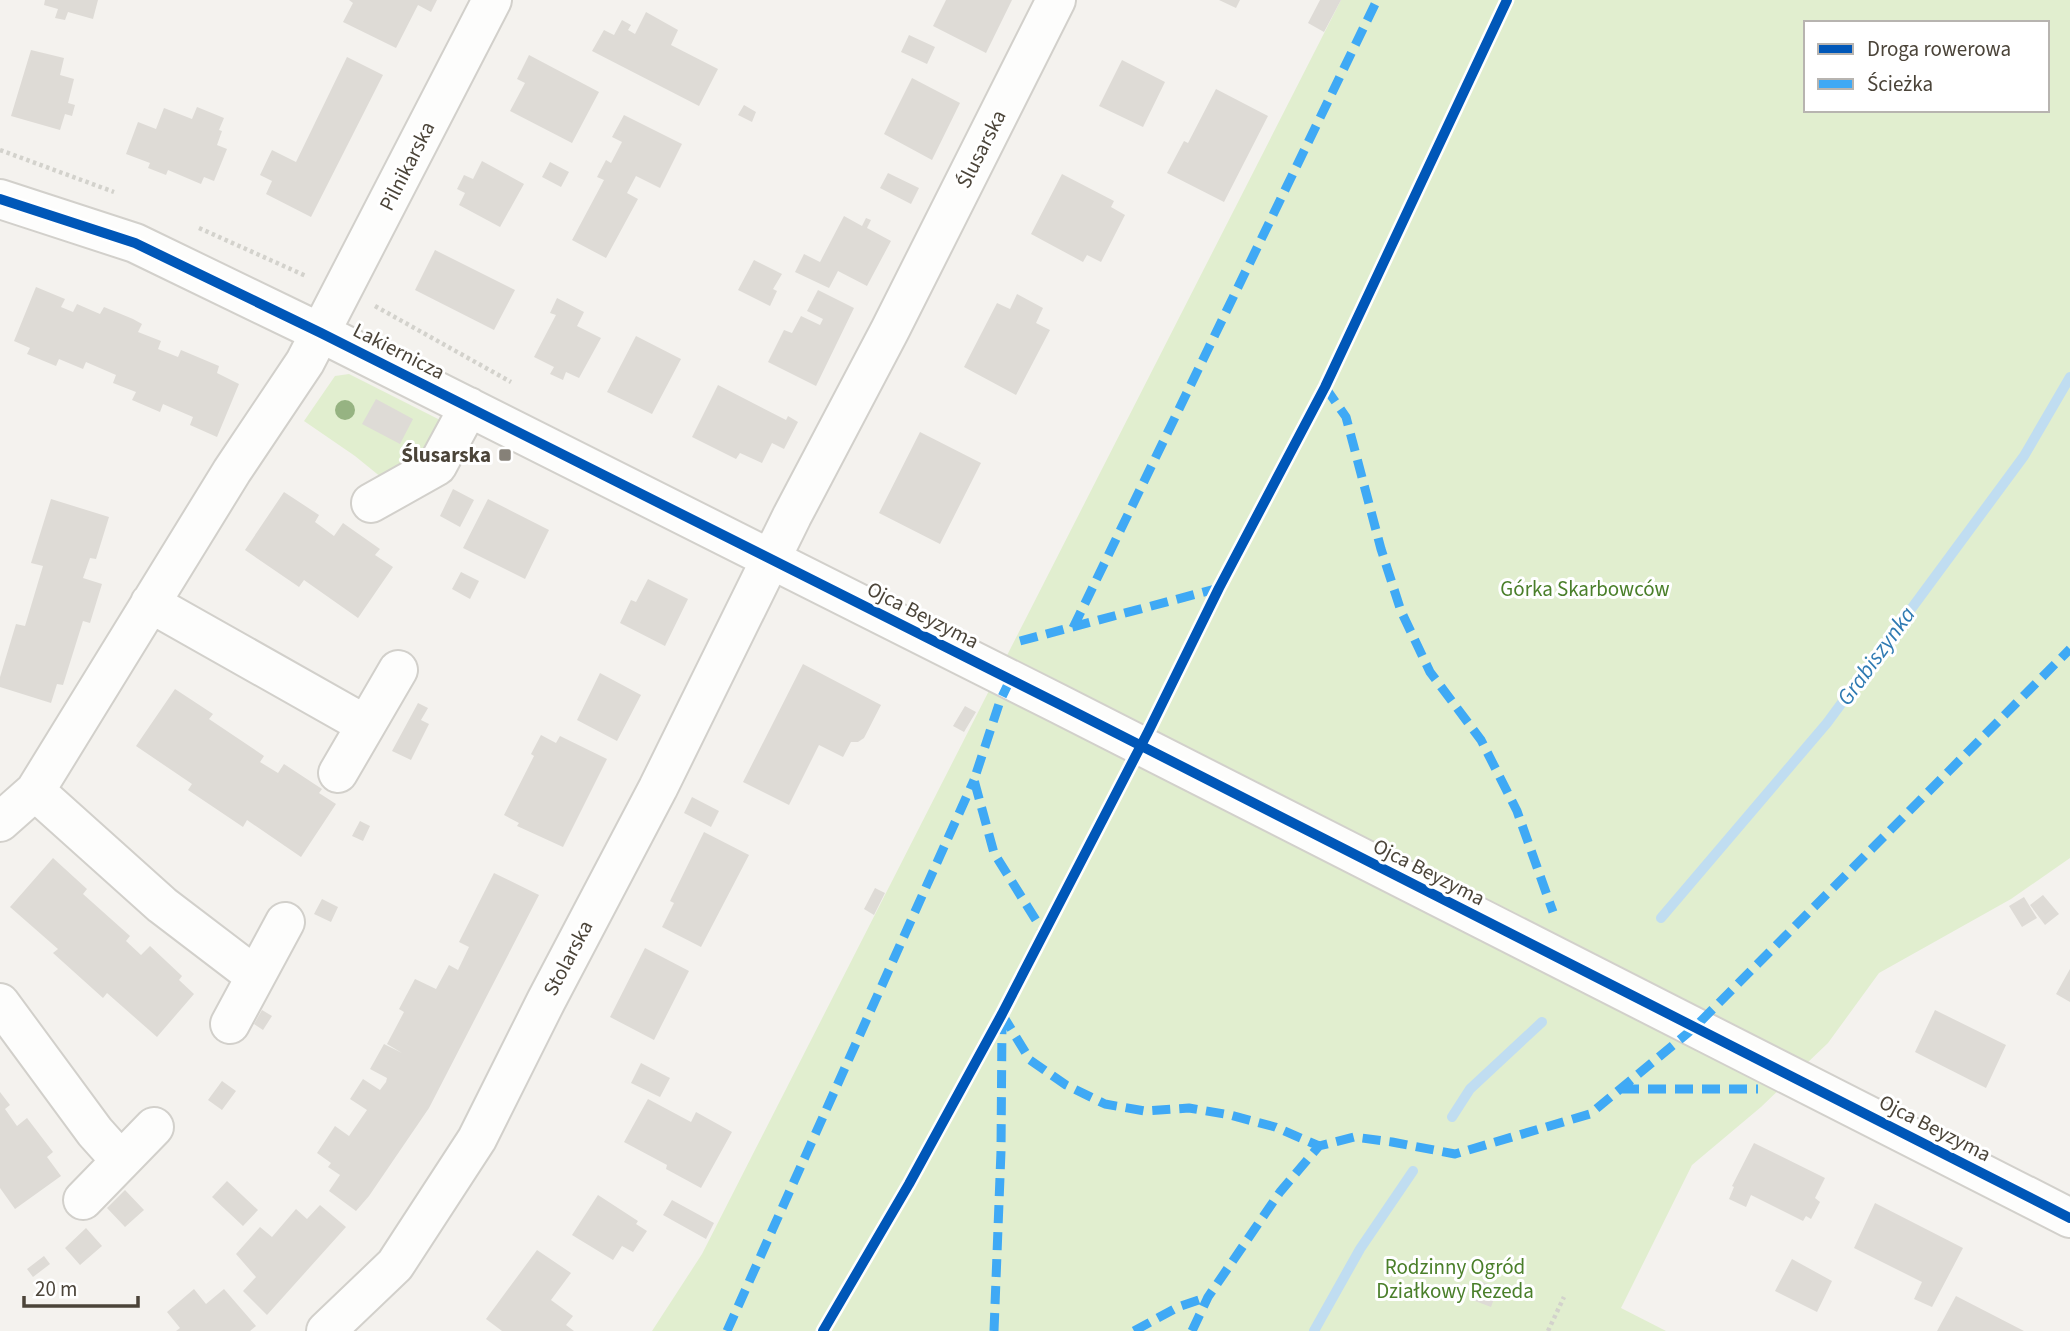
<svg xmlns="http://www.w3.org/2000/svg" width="2070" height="1331" font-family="'Source Sans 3',sans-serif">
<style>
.green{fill:#e1eecf;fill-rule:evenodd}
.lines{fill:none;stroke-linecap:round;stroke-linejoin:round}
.stream{stroke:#c0ddf1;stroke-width:10}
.building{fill:#dedbd6}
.minor-casing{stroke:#d2d0cb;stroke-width:42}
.path{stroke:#d3d2cc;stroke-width:4.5;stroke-dasharray:3.5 3.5;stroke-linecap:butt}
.minor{stroke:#fdfdfc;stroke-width:38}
.quiet{stroke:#3fa9f5;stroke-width:9;stroke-dasharray:18 9;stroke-linecap:butt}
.cycleway-casing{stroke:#fff;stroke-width:15}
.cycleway{stroke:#0057b8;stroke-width:10}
.tree{fill:#96b382}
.poi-dot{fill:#868178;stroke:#fff;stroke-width:2.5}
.labels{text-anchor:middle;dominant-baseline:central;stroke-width:6;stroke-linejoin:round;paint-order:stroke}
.street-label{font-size:21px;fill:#4b4439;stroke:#fff}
.poi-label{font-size:21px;font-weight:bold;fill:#4b4439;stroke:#fff;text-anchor:end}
.park-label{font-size:21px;fill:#4a7f2a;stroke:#fff}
.water-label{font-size:23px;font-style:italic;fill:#2e7ab2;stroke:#fff}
</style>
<rect width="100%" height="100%" fill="#f4f2ee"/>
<path class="green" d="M1341 0H2070V858L2011 899 1879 973 1828 1043 1761 1107 1692 1165 1621 1308 1666 1331H652L702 1254ZM1806 23H2047V110H1806Z
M349 374 450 425 433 456 387 482 355 456 304 421 335 376Z"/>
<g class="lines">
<path class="stream" d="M1661 918 1827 723 2024 456 2070 377
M1452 1117 1470 1089 1542 1022
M1314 1331 1360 1249 1413 1171"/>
</g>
<path class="building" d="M45 0H98L93 19 68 12 65 20 55 18 58 9 44 5Z
M349 0H437L431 12 418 5 396 48 343 22 353 3Z
M946 0H1012L986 53 933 26Z
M1219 0H1240L1236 8Z
M1320 0H1341L1324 32 1308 23Z
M646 12 678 30 671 45 718 69 699 106 592 51 604 30 614 35 622 20 631 25 628 30 635 34Z
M909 35 935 47 927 64 901 52Z
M31 50 64 58 60 75 74 79 68 103 75 105 72 116 65 114 60 130 11 116Z
M529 55 599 92 572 143 510 111 525 83 517 79Z
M347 57 383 75 311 217 266 194 272 181 260 175 272 150 296 162Z
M1122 60 1165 82 1143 127 1099 106Z
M912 78 960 103 932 160 884 134Z
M1216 89 1268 116 1224 202 1167 173 1184 141 1188 143Z
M744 105 756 112 752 122 738 115Z
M197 107 224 118 219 130 222 131 217 145 227 149 214 181 204 177 201 184 168 170 166 175 148 168 150 163 126 154 138 122 156 129 164 108 192 119Z
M624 115 682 144 660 188 636 176 627 193 638 199 606 258 572 240 604 180 597 177 606 160 611 163 622 142 612 137Z
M482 161 524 184 500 227 459 205 465 193 457 189 464 175 473 179Z
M550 162 569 172 561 187 542 177Z
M888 173 919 188 911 204 880 188Z
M1062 174 1114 201 1111 207 1125 215 1101 262 1087 255 1083 262 1031 234Z
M844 216 862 226 866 218 871 220 867 228 891 241 867 286 838 271 829 288 795 272 804 254 820 262Z
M435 250 515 290 494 330 415 290Z
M754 260 782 274 773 289 777 291 770 306 738 290Z
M36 287 65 299 61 307 73 312 77 304 100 314 104 307 133 319 142 324 138 332 161 341 158 349 178 357 181 350 219 366 217 373 239 384 217 437 190 425 193 417 179 411 163 404 160 412 132 400 136 392 113 383 116 375 86 362 83 369 59 359 56 366 27 354 30 348 14 341Z
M818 290 854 308 816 386 768 362 784 330 792 333 801 316 820 325 823 319 807 311Z
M1017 294 1043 308 1036 323 1050 330 1016 395 964 367 997 303 1010 309Z
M557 298 584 312 577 326 601 338 579 378 566 372 563 380 550 374 554 367 534 357 556 315 550 313Z
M636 336 681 359 652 414 607 392Z
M718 385 786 420 788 416 798 422 784 449 772 443 762 463 740 453 736 459 692 437Z
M376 399 413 419 400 444 362 424Z
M920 432 981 463 940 544 879 513Z
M453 489 474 500 460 527 440 516Z
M284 492 319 515 315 522 334 536 343 523 380 549 375 555 393 567 358 618 304 580 299 587 245 550Z
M51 499 109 517 96 559 90 558 83 578 102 584 90 623 83 621 63 685 57 684 51 703 0 687V677L16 624 25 626 43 566 31 563Z
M488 499 549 530 525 579 463 548Z
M461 572 479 581 470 599 452 589Z
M648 579 688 599 665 646 620 623 631 600 636 602Z
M803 664 881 705 864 738 858 742H851L843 757 819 745 789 805 743 782Z
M600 673 641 695 617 741 577 720Z
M175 689 213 714 209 719 264 756 260 762 278 773 284 764 322 789 319 793 336 804 301 857 247 820 243 827 188 790 192 784 136 746Z
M418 703 428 708 421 720 429 724 411 760 392 751Z
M965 706 976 712 964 732 953 726Z
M541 735 556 743 560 736 607 759 563 847 517 826 519 823 504 815 534 756 531 754Z
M692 797 719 811 711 827 684 813Z
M360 821 370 826 363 841 352 836Z
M704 832 749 855 701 947 662 927 674 903 670 901Z
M53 858 87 889 83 894 130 936 126 941 141 955 150 946 182 976 179 980 194 994 157 1037 107 993 103 998 53 953 58 949 10 907Z
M494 873 539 895 429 1108 369 1196 356 1211 329 1191 340 1175 328 1167 331 1163 317 1153 335 1126 349 1136 367 1110 350 1099 363 1079 380 1090 386 1082 387 1078 370 1069 384 1044 402 1053 387 1044 404 1012 399 1009 415 979 436 989 449 965 458 970 469 947 459 942Z
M875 888 885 893 874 915 864 909Z
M2043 895 2059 914 2045 925 2030 905Z
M2024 897 2037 918 2022 927 2009 906Z
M322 899 338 907 331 922 314 914Z
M645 948 689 971 654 1040 610 1017Z
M2070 969V1002L2056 994Z
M262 1010 272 1016 263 1030 254 1024Z
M1935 1010 2006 1045 1986 1088 1915 1052Z
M641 1063 670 1078 660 1097 631 1083Z
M222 1081 236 1091 222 1110 208 1100Z
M0 1092 10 1105 5 1109 17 1126 27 1118 53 1152 47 1157 61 1176 15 1209 0 1188Z
M648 1099 691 1122 696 1112 732 1132 701 1188 666 1169 667 1165 624 1142Z
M1754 1143 1825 1178 1815 1198 1820 1202 1811 1219 1806 1216 1803 1221 1751 1195 1746 1207 1729 1199 1734 1187 1732 1186Z
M227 1181 258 1210 243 1226 212 1197Z
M125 1190 144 1210 125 1227 107 1208Z
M598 1195 638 1221 636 1224 647 1231 633 1252 622 1246 613 1260 572 1235Z
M672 1200 714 1223 706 1239 663 1215Z
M1875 1203 1963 1248 1932 1307 1914 1299 1922 1282 1854 1248Z
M320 1205 346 1227 267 1315 243 1291 256 1277 236 1254 260 1227 272 1237 296 1209 307 1219Z
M86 1228 102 1246 80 1265 65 1248Z
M537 1250 571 1273 551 1300 573 1316 566 1325 574 1331H502L486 1319Z
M44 1256 50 1264 33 1277 27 1269Z
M1792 1259 1832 1281 1817 1312 1775 1291Z
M1478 1280 1498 1288 1491 1307 1470 1299Z
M194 1289 206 1304 224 1289 256 1326 250 1331H176L180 1328 167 1312Z
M1956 1296 1991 1314 2024 1331H1937Z"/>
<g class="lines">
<g class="minor-casing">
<path id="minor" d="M0 199 135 243 321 333 1057 703 2070 1218
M371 503 437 466 469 407
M150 603 366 725
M338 773 398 670
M35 791 162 905 255 976
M0 822 35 791 232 471 305 362 492 0
M0 1003 95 1132 121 1161
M230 1024 285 922
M83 1200 154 1127
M326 1331 395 1265 477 1139 546 1001 658 788 792 516 890 330 1056 0"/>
</g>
<path class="path" d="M0 150 114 192
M199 228 306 276
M375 306 511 382
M1548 1331 1564 1297"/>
<use href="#minor" class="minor"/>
<path class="quiet" d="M1325 387 1346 417 1381 549 1401 611 1430 672 1481 740 1517 811 1553 912
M1073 628 1377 0
M1020 641 1219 588
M1010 680 1000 701 974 780 994 853 1044 933
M1002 1014 1030 1060 1066 1085 1105 1104 1145 1111 1189 1108 1230 1115 1275 1127 1319 1146
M1621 1089H1758
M727 1331 974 780
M994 1331 1001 1151 1002 1021
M1134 1331 1178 1307 1208 1297
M1192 1331 1208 1297 1280 1192 1319 1146 1354 1137 1392 1142 1455 1154 1590 1114 1695 1027 2070 649"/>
<g class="cycleway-casing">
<path id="cycleway" d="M0 199 135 243 321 333 1057 703 2070 1218
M823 1331 909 1184 1002 1014 1148 732 1219 588 1325 387 1507 0"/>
</g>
<use href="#cycleway" class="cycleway"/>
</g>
<circle class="tree" cx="345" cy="410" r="10"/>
<rect class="poi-dot" x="498" y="448" width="14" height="14" rx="3.5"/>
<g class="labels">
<g class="street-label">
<text transform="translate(981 149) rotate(-63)">Ślusarska</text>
<text transform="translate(407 166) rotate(-63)">Pilnikarska</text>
<text transform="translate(399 351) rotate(27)">Lakiernicza</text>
<text transform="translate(923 615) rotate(27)">Ojca Beyzyma</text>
<text transform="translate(1429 872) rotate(27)">Ojca Beyzyma</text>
<text transform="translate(568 958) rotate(-62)">Stolarska</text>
<text transform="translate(1935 1128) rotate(27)">Ojca Beyzyma</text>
</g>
<g class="poi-label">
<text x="491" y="455">Ślusarska</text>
</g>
<g class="park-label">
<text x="1585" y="589">Górka Skarbowców</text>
<text x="1455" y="1267">Rodzinny Ogród<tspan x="1455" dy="24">Działkowy Rezeda</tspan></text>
</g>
<g class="water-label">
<text transform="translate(1876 656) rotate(-54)">Grabiszynka</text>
</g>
</g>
<rect x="1804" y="21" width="245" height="91" fill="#ffffff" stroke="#b7b4b0" stroke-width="2"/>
<rect x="1818" y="44" width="35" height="10" fill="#0057b8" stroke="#b7b4b0" stroke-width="2"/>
<text x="1867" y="56" font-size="21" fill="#4b4439">Droga rowerowa</text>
<rect x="1818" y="79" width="35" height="10" fill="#3fa9f5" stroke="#b7b4b0" stroke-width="2"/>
<text x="1867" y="91" font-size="21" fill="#4b4439">Ścieżka</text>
<path d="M24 1296v10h114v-10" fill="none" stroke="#4b4439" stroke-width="3.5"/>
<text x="35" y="1296" font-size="21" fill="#4b4439" stroke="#ffffff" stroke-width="5" paint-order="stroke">20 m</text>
</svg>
